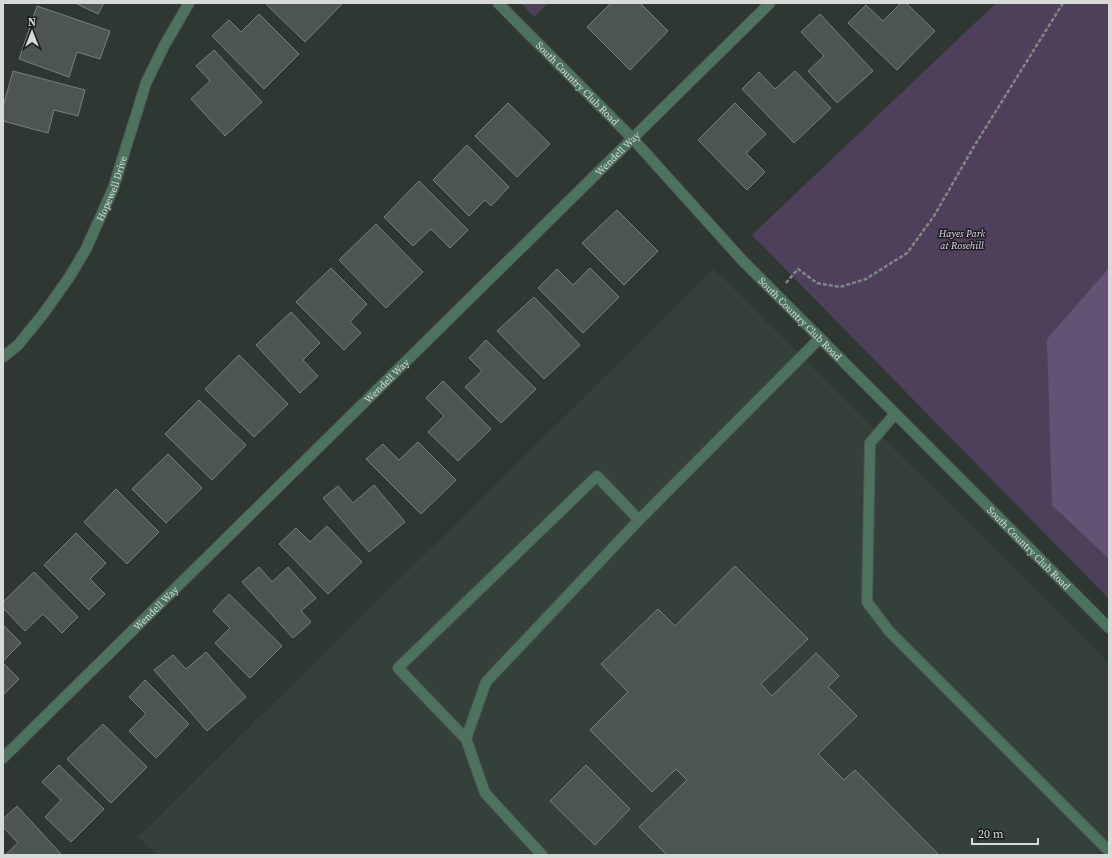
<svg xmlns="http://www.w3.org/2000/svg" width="1112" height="858" font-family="'Source Serif 4',serif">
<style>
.built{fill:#33413a}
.green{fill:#4e405b}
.forest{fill:#645275}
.building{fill:#4d5550;stroke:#77807b}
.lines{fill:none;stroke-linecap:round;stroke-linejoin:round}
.service-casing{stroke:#4d5551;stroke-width:12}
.minor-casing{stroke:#4d5551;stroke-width:12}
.tertiary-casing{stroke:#4d5551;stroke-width:12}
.path{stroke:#818784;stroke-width:2.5;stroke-dasharray:4 2;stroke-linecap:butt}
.service{stroke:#4d735f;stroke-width:10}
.minor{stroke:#4d735f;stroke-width:10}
.tertiary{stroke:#4d735f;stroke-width:10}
.labels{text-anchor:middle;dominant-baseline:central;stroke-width:3;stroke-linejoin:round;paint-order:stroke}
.street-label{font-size:10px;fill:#d6dbd8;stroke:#1a1d1b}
.park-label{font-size:10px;font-style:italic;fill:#e7d4f9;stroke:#1a1d1b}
</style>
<rect width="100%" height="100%" fill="#2f3733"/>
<path class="built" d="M714 269 1109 663V855H157L138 837Z"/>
<path class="green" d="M521 3H548L534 17Z
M996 3H1109V599L752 235Z"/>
<path class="forest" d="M1109 268V559L1052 505 1047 339Z"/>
<path class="building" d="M75 3H104L98 14Z
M265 3H341L342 4 305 42Z
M611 3H640L668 31 630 70 587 27Z
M901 3H906L935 31 897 70 848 23 866 5 883 21Z
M37 6 110 31 100 59 77 52 69 77 19 59Z
M259 14 299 54 264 89 212 36 229 20 241 32Z
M820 14 873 71 837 103 808 71 824 56 801 32Z
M214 50 262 102 225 136 191 99 210 81 196 66Z
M13 71 85 90 78 116 54 110 48 133 3 121V107Z
M795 71 831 108 794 143 742 89 759 72 775 89Z
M508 103 550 144 517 177 475 136Z
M735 103 766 134 746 153 765 172 747 190 698 140Z
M467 145 509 187 491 206 485 200 469 216 433 180Z
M419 181 468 230 450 248 431 229 413 246 384 217Z
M617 210 658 251 624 285 582 243Z
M376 224 423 272 386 308 339 260Z
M331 268 367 304 350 322 361 333 344 350 296 302Z
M590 268 619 297 583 333 538 288 557 269 573 285Z
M534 297 580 345 544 379 497 331Z
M291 312 320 343 303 360 318 376 300 393 256 345Z
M486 340 536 389 501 423 465 387 482 371 469 358Z
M239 355 288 404 254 437 205 389Z
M443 381 491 429 458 461 428 432 444 416 426 398Z
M199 400 246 445 212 480 165 434Z
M418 442 456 480 421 514 366 459 383 444 399 460Z
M168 454 202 488 166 523 132 489Z
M374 485 405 522 369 552 323 498 338 486 353 503Z
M116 489 159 532 127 564 84 522Z
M327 526 362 562 328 594 279 544 296 528 310 542Z
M76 533 106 563 90 579 105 594 89 610 44 565Z
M735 566 808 639 761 684 772 696 816 653 839 676 828 687 857 716 818 754 844 780 855 770 939 855H667L639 827 687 780 676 769 652 792 590 730 628 692 601 664 658 609 675 626Z
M259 567 272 582 288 567 316 598 301 611 311 622 293 638 242 582Z
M34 572 78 617 62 633 43 614 25 631 3 608V602Z
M229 594 282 646 250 678 215 643 230 628 213 611Z
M3 625 21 643 3 661Z
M206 652 246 697 207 731 154 670 173 655 186 669Z
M3 663 19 679 3 695Z
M145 680 189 724 156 758 129 731 146 714 129 697Z
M103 724 147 767 111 803 67 759Z
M59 765 104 809 71 842 45 817 61 800 42 782Z
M586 765 630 809 595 845 550 801Z
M17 806 62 855H5L18 843 3 827V819Z"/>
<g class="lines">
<g class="service-casing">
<path id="service" d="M895 414 870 443 867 602 889 631 1109 851
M466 739 398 668 597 476 639 520
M542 855 485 793 466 739 486 682 639 520 820 338"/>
</g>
<g class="minor-casing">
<g id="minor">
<path id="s1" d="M3 357 18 345 44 313 70 276 86 249 113 189 146 83 164 46 189 3"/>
<path id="s2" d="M3 758 770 3"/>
</g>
</g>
<g class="tertiary-casing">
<g id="tertiary">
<path id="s3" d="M498 3 633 139 742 260 1109 628"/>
</g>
</g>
<path class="path" d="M786 283 798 269 817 283 840 287 866 279 907 253 934 216 973 148 1063 3"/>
<use href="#service" class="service"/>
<use href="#minor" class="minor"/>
<use href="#tertiary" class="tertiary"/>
</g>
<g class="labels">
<g class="street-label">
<text stroke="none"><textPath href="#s3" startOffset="113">South Country Club Road</textPath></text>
<text stroke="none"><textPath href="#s2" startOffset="862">Wendell Way</textPath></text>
<text stroke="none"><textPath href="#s1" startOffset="203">Hopewell Drive</textPath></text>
<text stroke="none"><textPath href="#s3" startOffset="437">South Country Club Road</textPath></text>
<text stroke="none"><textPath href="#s2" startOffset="538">Wendell Way</textPath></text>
<text stroke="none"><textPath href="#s3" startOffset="761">South Country Club Road</textPath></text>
<text stroke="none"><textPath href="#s2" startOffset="214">Wendell Way</textPath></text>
</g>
<g class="park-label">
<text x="962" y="233">Hayes Park<tspan x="962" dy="12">at Rosehill</tspan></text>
</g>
</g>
<rect width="1112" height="858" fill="none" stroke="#d6dbd8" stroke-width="8"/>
<g transform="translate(32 32)" stroke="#1a1d1b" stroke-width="3" paint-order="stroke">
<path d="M0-3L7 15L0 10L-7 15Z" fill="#d6dbd8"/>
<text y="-6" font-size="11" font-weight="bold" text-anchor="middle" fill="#d6dbd8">N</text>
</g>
<path d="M972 838v6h66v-6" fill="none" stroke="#d6dbd8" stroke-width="2"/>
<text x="978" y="838" font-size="12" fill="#d6dbd8" stroke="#1a1d1b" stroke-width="3" paint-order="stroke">20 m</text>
</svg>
